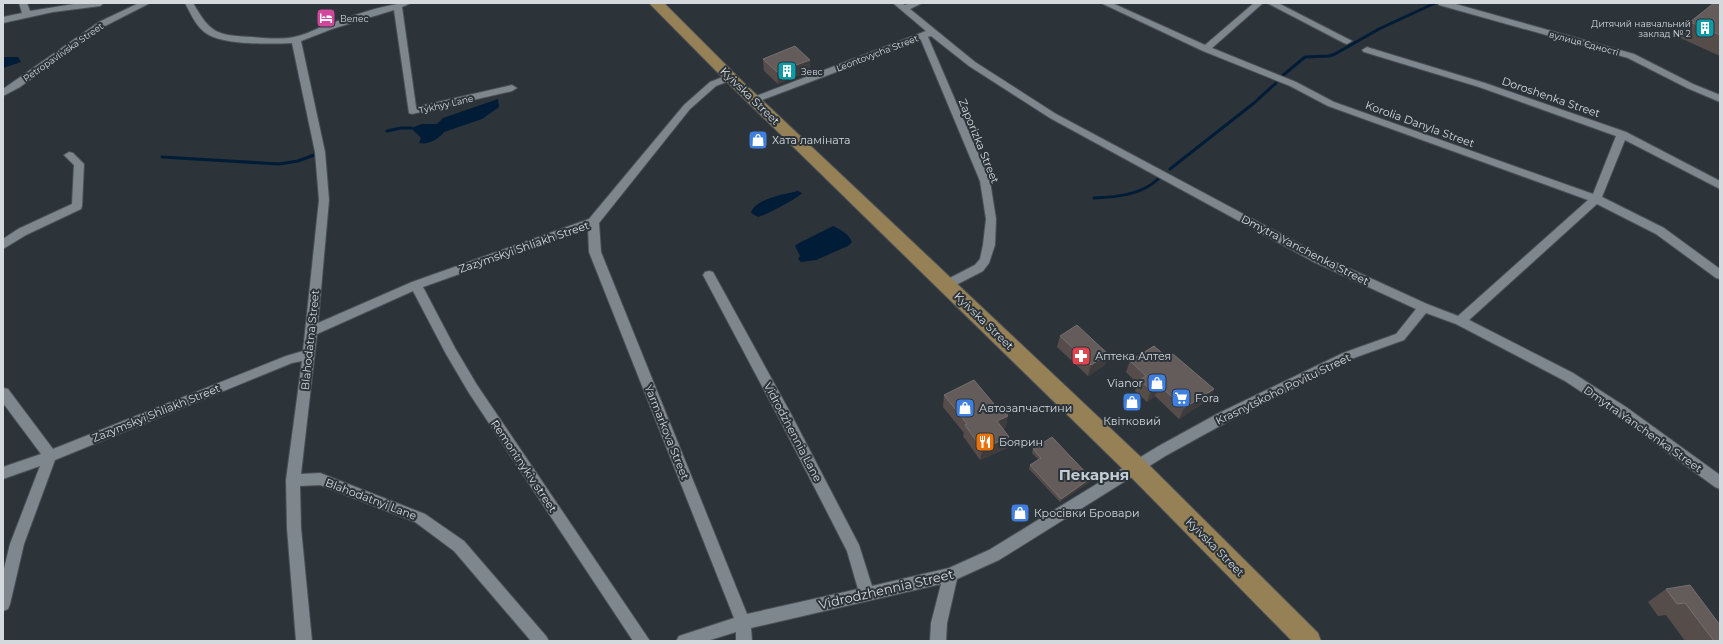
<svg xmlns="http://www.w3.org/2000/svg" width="1723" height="644" font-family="Montserrat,sans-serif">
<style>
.water{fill:#011c36}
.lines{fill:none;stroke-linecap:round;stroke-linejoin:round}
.stream{stroke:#011c36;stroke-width:3}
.street-casing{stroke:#4a5056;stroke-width:2}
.primary-casing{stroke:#4a5056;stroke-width:2}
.street{fill:#7e868e;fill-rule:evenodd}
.primary{fill:#968055;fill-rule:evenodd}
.wall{fill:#564d4a}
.shaded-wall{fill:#3f3c3d}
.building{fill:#635c5a;stroke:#756f6e}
.labels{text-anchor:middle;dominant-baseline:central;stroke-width:4;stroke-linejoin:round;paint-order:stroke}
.far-poi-label{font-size:9px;fill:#d4d9dd;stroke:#2c343a;text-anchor:start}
.far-street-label{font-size:9px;fill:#d4d9dd;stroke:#2c343a}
.street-label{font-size:11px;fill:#d4d9dd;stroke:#2c343a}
.poi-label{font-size:11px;fill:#d4d9dd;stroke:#2c343a;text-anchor:start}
.near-street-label{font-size:13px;fill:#d4d9dd;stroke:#2c343a}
.district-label{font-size:15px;font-weight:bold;fill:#c2ccd4;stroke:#2c343a}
</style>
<rect width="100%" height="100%" fill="#2c343a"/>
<path class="water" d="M3 57H18L21 62 3 68Z
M498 99 499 107 482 119 444 132C439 139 428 145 419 143L421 138 411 128 422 124H437L443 118Z
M798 191 802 193C800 197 764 216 758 217L751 213C754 199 785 194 798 191Z
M833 226C841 230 848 233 852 242L848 246 816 260 801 262 798 259 800 256 795 246 799 243Z"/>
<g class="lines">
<path class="stream" d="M1282 76 1305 57 1329 56 1335 54 1379 29 1435 3
M387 131 401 128H411
M162 157 279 164 298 161 317 154
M1170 169 1254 103 1276 83
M1094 198C1116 197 1142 195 1158 179"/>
<g class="street-casing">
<path id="street" d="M19 3H27L30 11 80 3H104L100 6 53 12 3 23V17L22 13Z
M139 3H150L105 26 20 87 3 96V89L99 22Z
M185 3H193C211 34 216 35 252 37 265 38 281 40 294 37 305 35 316 29 326 25 350 17 386 3 411 3L402 7 416 107 512 85 517 88 512 91 412 114 409 113 394 10 332 29 301 41 325 152 329 200 318 323 412 282 589 219 684 105 710 82 728 75H734L736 77 734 79 716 86 690 109 599 223 601 252 747 614 858 589 847 551 781 422 703 275 705 272 709 271 713 272 791 414 859 545 872 586 949 568 989 550 1157 447 1217 414 1343 353 1396 334 1416 309 1314 262 1050 118 969 66 931 36 928 37 990 181 996 219 995 245 989 263 983 271 950 288 946 289 942 288 940 285 942 282 975 265 980 259 983 245 986 219 980 181 921 40 757 102H751L749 100 751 98 926 31 893 3H902L905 5 910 3H922L910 9 975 62 1056 114 1322 256 1427 304 1458 316 1588 200 1328 106 1290 86 1203 51 1101 3H1112L1205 45 1254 3H1263L1212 48 1296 82 1334 102 1593 194 1616 136 1479 87 1364 52 1362 50 1367 47 1370 48 1485 83 1626 132 1720 181V189L1625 140 1602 197 1664 228 1720 269V279L1716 278 1656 234 1597 204 1469 320 1573 373 1626 407 1720 475V489L1715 487 1616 415 1565 381 1456 324 1426 313 1404 340 1351 359 1227 422 1167 455 999 560 957 579 947 623 946 641H930L931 623 941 584 751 628 752 641H736V632L707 641H676L679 636 734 618 589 252 588 228 423 287 455 348 477 385 650 641H633L469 393 446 354 413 291 317 334 301 474 320 473 425 514 464 541 546 636 549 641H531L454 551 415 522 320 485 300 486 301 528 312 641H296L287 528 286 480 302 361 292 363 55 460 24 544 10 604 8 609 3 611V573L10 544 40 466 3 479V467L41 454 3 403V388L8 389 53 449 286 356 303 351 319 200 315 152 292 43C270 44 228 45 209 35 197 29 191 14 185 3Z
M1267 3H1278L1352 41 1347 44 1344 43Z
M1438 3H1452L1634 54 1693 84 1720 95V102L1687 88 1628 58 1439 5Z
M69 152 73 153 84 164 82 206 81 209 26 235 3 249V239L18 229 72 204 74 165 64 155Z"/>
</g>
<g class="primary-casing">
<path id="primary" d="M649 3H664L744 83 1144 460 1318 633 1321 641H1292L1128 474 734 89Z"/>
</g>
<use href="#street" class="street"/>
<use href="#primary" class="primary"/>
</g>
<path class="wall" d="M1720 3V56L1678 37 1690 22Z
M763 59 810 60V71L778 84 764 71Z
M1060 336 1108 354 1105 365 1088 376 1057 347Z
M1168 358 1214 389 1208 400 1179 419 1155 396 1147 402 1135 391 1138 384 1126 372 1130 361Z
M944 395 1006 427 1003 429 1007 448 980 460 963 436 964 433 943 407Z
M1033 449 1090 482 1060 502 1029 469 1030 465 1039 460 1032 453Z
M1690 585 1720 641H1685L1666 615 1658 616 1648 602 1666 589Z"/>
<path class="shaded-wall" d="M810 60V71L778 84 777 72Z
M1108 354 1105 365 1088 376 1091 365Z
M1159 385 1155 396 1147 402 1151 390Z
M1214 389 1208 400 1179 419 1184 408Z
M1008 416 1006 427 995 432 997 421Z
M1009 437 1007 448 980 460 982 449Z
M1091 478 1090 482 1060 502 1061 499Z"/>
<path class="building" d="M1714 3H1720V35L1690 22Z
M795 46 810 60 777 72 763 59Z
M1077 325 1108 354 1091 365 1060 336Z
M1154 346 1168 358 1173 354 1214 389 1184 408 1159 385 1151 390 1140 380 1146 376 1130 361Z
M974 380 999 410 1003 408 1008 416 997 421 1009 437 982 449 965 425 967 424 944 395Z
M1052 437 1091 478 1061 499 1030 465 1041 458 1033 449Z
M1690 585 1720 625V641H1714L1685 603 1677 604 1666 589Z"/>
<defs>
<g id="hotel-square" transform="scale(1)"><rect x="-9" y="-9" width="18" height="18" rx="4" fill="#d1479c" stroke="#2c343a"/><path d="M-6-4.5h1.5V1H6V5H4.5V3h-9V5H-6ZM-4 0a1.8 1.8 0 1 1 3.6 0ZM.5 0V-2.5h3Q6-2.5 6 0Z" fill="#fff"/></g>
<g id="building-square" transform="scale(1)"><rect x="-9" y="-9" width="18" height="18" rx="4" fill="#0f9aa8" stroke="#2c343a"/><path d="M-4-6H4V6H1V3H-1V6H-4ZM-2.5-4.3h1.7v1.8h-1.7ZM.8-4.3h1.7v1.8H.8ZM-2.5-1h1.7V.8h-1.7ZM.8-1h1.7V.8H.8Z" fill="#fff"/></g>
<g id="shop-square" transform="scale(1)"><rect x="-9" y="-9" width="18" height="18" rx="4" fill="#3f7fe0" stroke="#2c343a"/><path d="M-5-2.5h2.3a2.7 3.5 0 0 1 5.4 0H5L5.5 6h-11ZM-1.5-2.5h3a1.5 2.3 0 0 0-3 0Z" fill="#fff"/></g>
<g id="pharmacy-square" transform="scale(1)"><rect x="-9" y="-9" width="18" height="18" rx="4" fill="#e0444e" stroke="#2c343a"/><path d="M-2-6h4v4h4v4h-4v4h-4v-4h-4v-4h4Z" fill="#fff"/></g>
<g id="supermarket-square" transform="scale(1)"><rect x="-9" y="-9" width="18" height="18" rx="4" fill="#3f7fe0" stroke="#2c343a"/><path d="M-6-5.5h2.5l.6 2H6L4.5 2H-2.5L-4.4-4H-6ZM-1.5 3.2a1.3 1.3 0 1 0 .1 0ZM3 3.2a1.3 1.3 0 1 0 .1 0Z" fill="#fff"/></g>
<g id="restaurant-square" transform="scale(1)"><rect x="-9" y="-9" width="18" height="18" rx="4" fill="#e8710a" stroke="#2c343a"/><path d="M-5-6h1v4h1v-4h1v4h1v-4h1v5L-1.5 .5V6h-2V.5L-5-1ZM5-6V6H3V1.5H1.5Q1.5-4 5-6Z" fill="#fff"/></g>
</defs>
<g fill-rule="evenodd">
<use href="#hotel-square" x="326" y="18"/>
<use href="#building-square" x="1705" y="28"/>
<use href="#building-square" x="787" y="71"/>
<use href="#shop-square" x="758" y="140"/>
<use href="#pharmacy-square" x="1081" y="356"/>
<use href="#shop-square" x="1157" y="383"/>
<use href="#supermarket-square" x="1181" y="398"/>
<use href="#shop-square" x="1132" y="402"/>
<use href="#shop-square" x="965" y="408"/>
<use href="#restaurant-square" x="985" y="442"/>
<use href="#shop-square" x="1020" y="513"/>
</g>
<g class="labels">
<g class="far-poi-label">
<text x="340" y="18">Велес</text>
<text x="1691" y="23" text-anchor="end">Дитячий навчальний<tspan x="1691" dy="10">заклад № 2</tspan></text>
<text x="801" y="71">Зевс</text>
</g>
<g class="far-street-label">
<text transform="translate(1584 43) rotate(15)">вулиця Єдності</text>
<text transform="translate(63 52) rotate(-35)">Petropavlivska Street</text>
<text transform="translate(877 53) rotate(-21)">Leontovycha Street</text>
<text transform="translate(446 104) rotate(-13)">Tykhyy Lane</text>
</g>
<g class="street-label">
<text transform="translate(750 96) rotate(44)">Kyivska Street</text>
<text transform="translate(1551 97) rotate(19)">Doroshenka Street</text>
<text transform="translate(1420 124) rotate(20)">Korolia Danyla Street</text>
<text transform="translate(979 141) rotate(68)">Zaporizka Street</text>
<text transform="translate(524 247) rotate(-19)">Zazymskyi Shliakh Street</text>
<text transform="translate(1305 250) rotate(27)">Dmytra Yanchenka Street</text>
<text transform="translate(984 321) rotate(44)">Kyivska Street</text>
<text transform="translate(310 340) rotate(-84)">Blahodatna Street</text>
<text transform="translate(1283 389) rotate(-26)">Krasnytskoho Povitu Street</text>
<text transform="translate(156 413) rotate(-22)">Zazymskyi Shliakh Street</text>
<text transform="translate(1643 429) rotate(35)">Dmytra Yanchenka Street</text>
<text transform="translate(667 432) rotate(68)">Yarmarkova Street</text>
<text transform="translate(793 432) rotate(62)">Vidrodzhennia Lane</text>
<text transform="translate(524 466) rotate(56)">Remontnykiv street</text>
<text transform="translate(371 499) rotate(21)">Blahodatnyi Lane</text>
<text transform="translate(1215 547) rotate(45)">Kyivska Street</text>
</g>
<g class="poi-label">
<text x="772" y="140">Хата ламіната</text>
<text x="1095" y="356">Аптека Алтея</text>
<text x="1143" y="383" text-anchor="end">Vianor</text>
<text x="1195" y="398">Fora</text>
<text x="979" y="408">Автозапчастини</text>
<text x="1132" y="421" text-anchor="middle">Квітковий</text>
<text x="999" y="442">Боярин</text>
<text x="1034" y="513">Кросівки Бровари</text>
</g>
<g class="near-street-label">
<text transform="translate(886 589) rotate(-13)">Vidrodzhennia Street</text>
</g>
<g class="district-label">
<text x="1094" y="474">Пекарня</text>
</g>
</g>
<rect width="1723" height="644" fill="none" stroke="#d4d9dd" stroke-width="8"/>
</svg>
